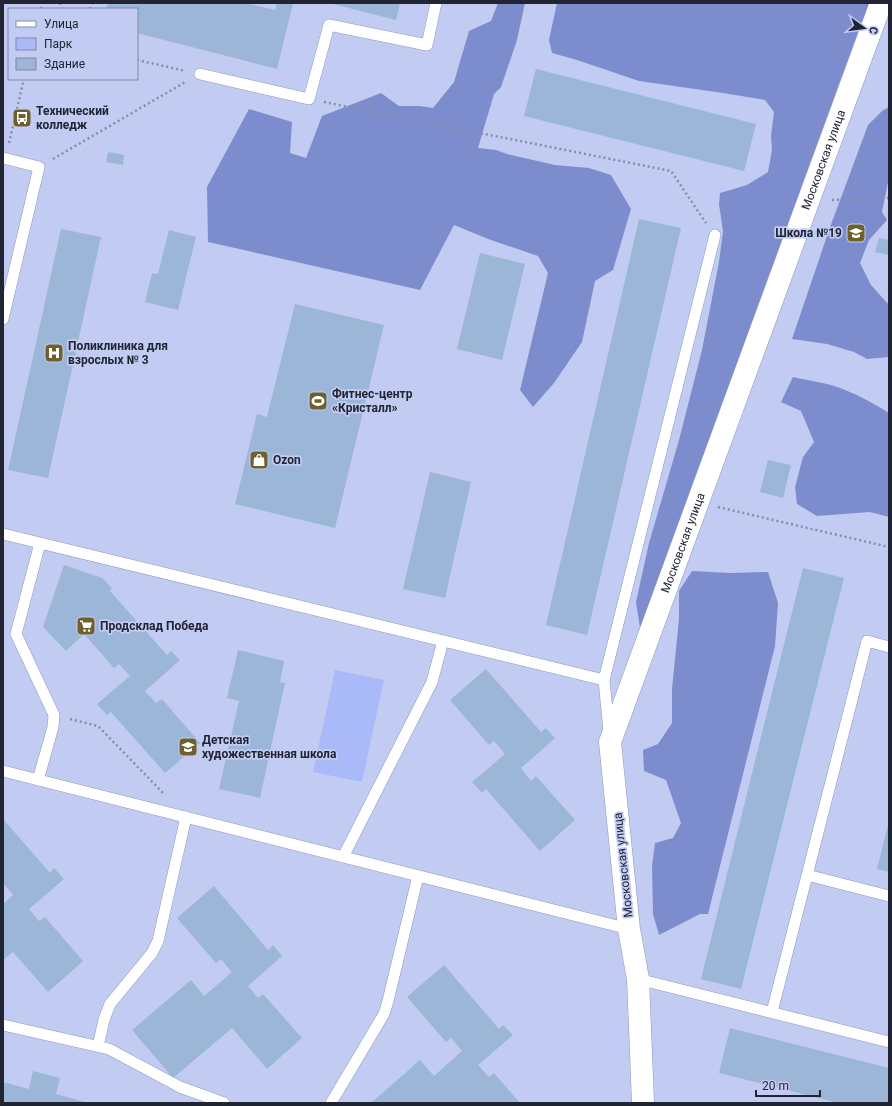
<svg xmlns="http://www.w3.org/2000/svg" width="892" height="1106" font-family="Roboto,sans-serif">
<style>
.green{fill:#aabaf9}
.forest{fill:#7d8ccc}
.building{fill:#9bb6d6}
.lines{fill:none;stroke-linecap:round;stroke-linejoin:round}
.lane-casing{stroke:#8f98bd;stroke-width:12}
.street-casing{stroke:#8f98bd;stroke-width:23}
.path{stroke:#848ca9;stroke-width:2.5;stroke-dasharray:2 3;stroke-linecap:butt}
.lane{stroke:#fff;stroke-width:11}
.street{stroke:#fff;stroke-width:22}
.labels{text-anchor:middle;dominant-baseline:central;stroke-width:3.5;stroke-linejoin:round;paint-order:stroke}
.poi-label{font-size:12px;font-weight:bold;fill:#212533;stroke:#c2ccf3;text-anchor:start}
.street-label{font-size:12px;fill:#212533;stroke:#c2ccf3}
</style>
<rect width="100%" height="100%" fill="#c2ccf3"/>
<path class="green" d="M335 670 384 680 362 782 313 772Z"/>
<path class="forest" d="M498 3H525L517 40 501 87 494 94 478 148 496 150 507 154 555 165 589 168 611 175 631 209 613 270 595 281 582 342 554 383 533 407 520 390 548 273 538 256 488 239 454 225 420 290 208 242 207 187 249 109 292 122 290 153 306 158 322 116 381 93 399 106H420L433 108 454 82 469 31 491 21Z
M557 3H871L861 24 640 628 636 602 649 543 679 440 702 350 719 262 723 231 719 204 720 193 747 185 768 172 772 150 771 136 774 112 765 100 723 93 639 81 577 60 552 53 549 40Z
M889 107V177L882 212 887 220 869 240 860 263 871 285 889 305V357L867 359 854 352 827 344 792 339 829 230 868 125 882 111Z
M793 377C810 381 829 383 845 390 860 396 875 404 889 413V517L870 512 817 516 797 504 795 487 803 457 814 442 801 411 781 402Z
M692 571 730 573 768 572 778 603 775 646 708 914H700L659 935 653 914 652 866 655 843 673 838 681 823 666 780 644 771 643 750 658 744 672 723V689L679 619V591Z"/>
<path class="building" d="M108 3H246L275 10 277 3H293L277 69 137 33V9H106Z
M329 3H400L396 20Z
M536 69 756 124 744 171 524 116Z
M108 152 124 155 123 165 106 162Z
M639 219 681 228 587 635 546 625Z
M61 229 101 237 48 478 8 470Z
M169 230 196 237 178 310 145 302 152 273 158 274Z
M879 238 889 240V255L875 252Z
M480 253 525 264 502 360 457 349Z
M295 304 384 325 335 528 235 504 257 414 267 417Z
M768 460 791 465 783 498 760 492Z
M430 472 471 482 445 598 403 589Z
M64 565 102 578 112 588 110 591 167 655 171 651 180 660 145 691 156 703 162 699 200 743 165 773 111 712 107 715 97 704 130 676 119 664 114 668 84 634 66 651 43 627Z
M803 568 844 578 741 989 701 979Z
M238 650 284 661 280 682 285 683 260 798 219 789 239 701 227 698Z
M486 669 541 732 546 728 555 738 521 768 531 781 536 776 575 820 540 851 486 789 482 793 472 782 505 754 494 741 489 745 450 700Z
M3 819 50 873 54 868 64 879 29 909 39 921 45 917 83 961 48 992 13 952 3 960V904L13 895 3 883Z
M888 825 889 826V872L877 869Z
M214 886 268 950 273 945 282 956 248 986 258 998 263 994 302 1038 267 1069 232 1028 173 1078 132 1030 191 980 204 996 232 972 221 959 216 963 177 918Z
M444 965 499 1029 503 1025 513 1035 478 1065 489 1077 494 1073 520 1103H371L420 1060 434 1076 462 1051 451 1038 446 1042 407 997Z
M730 1028 889 1068V1103H838L719 1073Z
M33 1071 60 1078 56 1094 88 1103H3V1082L29 1089Z"/>
<g class="lines">
<g class="lane-casing">
<path id="lane" d="M200 74 309 99 329 25 427 45 436 3
M3 158 39 167 3 319
M3 534 604 680
M609 731 604 680 715 235
M3 771 629 929
M38 780 53 727 54 715 16 634 40 543
M343 857 432 682 443 641
M807 875 889 896
M638 979 889 1042
M772 1012 867 641 889 647
M3 1025 109 1049 180 1087 224 1103
M98 1046 104 1020 110 1004 152 953 158 941 186 817
M331 1103 384 1014 388 1001 418 876"/>
</g>
<g class="street-casing">
<g id="street">
<path id="s1" d="M643 1103 638 979 629 929 610 742 881 3"/>
</g>
</g>
<path class="path" d="M60 3 62 9
M41 9 42 3
M90 9 92 3
M137 60 186 71
M324 102 671 171 706 223
M9 143 24 79
M53 159 187 81
M832 200 889 198
M718 507 889 547
M70 719 98 726 165 795"/>
<use href="#lane" class="lane"/>
<use href="#street" class="street"/>
</g>
<defs>
<g id="bus-square" transform="scale(1)"><rect x="-9" y="-9" width="18" height="18" rx="4" fill="#6e602d" stroke="#c2ccf3"/><path d="M-5-6H5V4H4V6H2V4H-2V6H-4V4H-5ZM-3.5-4V0h7V-4ZM-3.5 1.2v1.5H-2V1.2ZM2 1.2v1.5H3.5V1.2Z" fill="#fff"/></g>
<g id="school-square" transform="scale(1)"><rect x="-9" y="-9" width="18" height="18" rx="4" fill="#6e602d" stroke="#c2ccf3"/><path d="M0-5L7-2L0 1L-7-2ZM-4 1L0 2.5L4 1V4Q0 6-4 4Z" fill="#fff"/></g>
<g id="hospital-square" transform="scale(1)"><rect x="-9" y="-9" width="18" height="18" rx="4" fill="#6e602d" stroke="#c2ccf3"/><path d="M-5-5h3v3.5h4V-5h3V5h-3V1.5h-4V5h-3Z" fill="#fff"/></g>
<g id="stadium-square" transform="scale(1)"><rect x="-9" y="-9" width="18" height="18" rx="4" fill="#6e602d" stroke="#c2ccf3"/><path d="M0-5a6.5 5 0 1 0 0 10a6.5 5 0 1 0 0-10ZM-3.5-1.8h7v3.6h-7Z" fill="#fff"/></g>
<g id="shop-square" transform="scale(1)"><rect x="-9" y="-9" width="18" height="18" rx="4" fill="#6e602d" stroke="#c2ccf3"/><path d="M-5-2.5h2.3a2.7 3.5 0 0 1 5.4 0H5L5.5 6h-11ZM-1.5-2.5h3a1.5 2.3 0 0 0-3 0Z" fill="#fff"/></g>
<g id="supermarket-square" transform="scale(1)"><rect x="-9" y="-9" width="18" height="18" rx="4" fill="#6e602d" stroke="#c2ccf3"/><path d="M-6-5.5h2.5l.6 2H6L4.5 2H-2.5L-4.4-4H-6ZM-1.5 3.2a1.3 1.3 0 1 0 .1 0ZM3 3.2a1.3 1.3 0 1 0 .1 0Z" fill="#fff"/></g>
</defs>
<g fill-rule="evenodd">
<use href="#bus-square" x="22" y="118"/>
<use href="#school-square" x="856" y="233"/>
<use href="#hospital-square" x="54" y="353"/>
<use href="#stadium-square" x="318" y="401"/>
<use href="#shop-square" x="259" y="460"/>
<use href="#supermarket-square" x="86" y="626"/>
<use href="#school-square" x="188" y="747"/>
</g>
<g class="labels">
<g class="poi-label">
<text x="36" y="111">Технический<tspan x="36" dy="14">колледж</tspan></text>
<text x="842" y="233" text-anchor="end">Школа №19</text>
<text x="68" y="346">Поликлиника для<tspan x="68" dy="14">взрослых № 3</tspan></text>
<text x="332" y="394">Фитнес-центр<tspan x="332" dy="14">«Кристалл»</tspan></text>
<text x="273" y="460">Ozon</text>
<text x="100" y="626">Продсклад Победа</text>
<text x="202" y="740">Детская<tspan x="202" dy="14">художественная школа</tspan></text>
</g>
<g class="street-label">
<text stroke="none"><textPath href="#s1" startOffset="983">Московская улица</textPath></text>
<text stroke="none"><textPath href="#s1" startOffset="575">Московская улица</textPath></text>
<text transform="translate(623 865) rotate(-96)">Московская улица</text>
</g>
</g>
<rect width="892" height="1106" fill="none" stroke="#212533" stroke-width="8"/>
<rect x="8" y="8" width="130" height="72" fill="#c2ccf3" stroke="#8289a6"/>
<rect x="16" y="21" width="20" height="6" fill="#ffffff" stroke="#8289a6"/>
<text x="44" y="28" font-size="12" fill="#212533">Улица</text>
<rect x="16" y="38" width="20" height="12" fill="#aabaf9" stroke="#8289a6"/>
<text x="44" y="48" font-size="12" fill="#212533">Парк</text>
<rect x="16" y="58" width="20" height="12" fill="#9bb6d6" stroke="#8289a6"/>
<text x="44" y="68" font-size="12" fill="#212533">Здание</text>
<g transform="translate(864 28) rotate(104)" stroke="#c2ccf3" stroke-width="3" paint-order="stroke">
<path d="M0-3L7 15L0 10L-7 15Z" fill="#212533"/>
<text y="-6" font-size="11" font-weight="bold" text-anchor="middle" fill="#212533">С</text>
</g>
<path d="M756 1090v6h64v-6" fill="none" stroke="#212533" stroke-width="2"/>
<text x="762" y="1090" font-size="12" fill="#212533" stroke="#c2ccf3" stroke-width="3" paint-order="stroke">20 m</text>
</svg>
